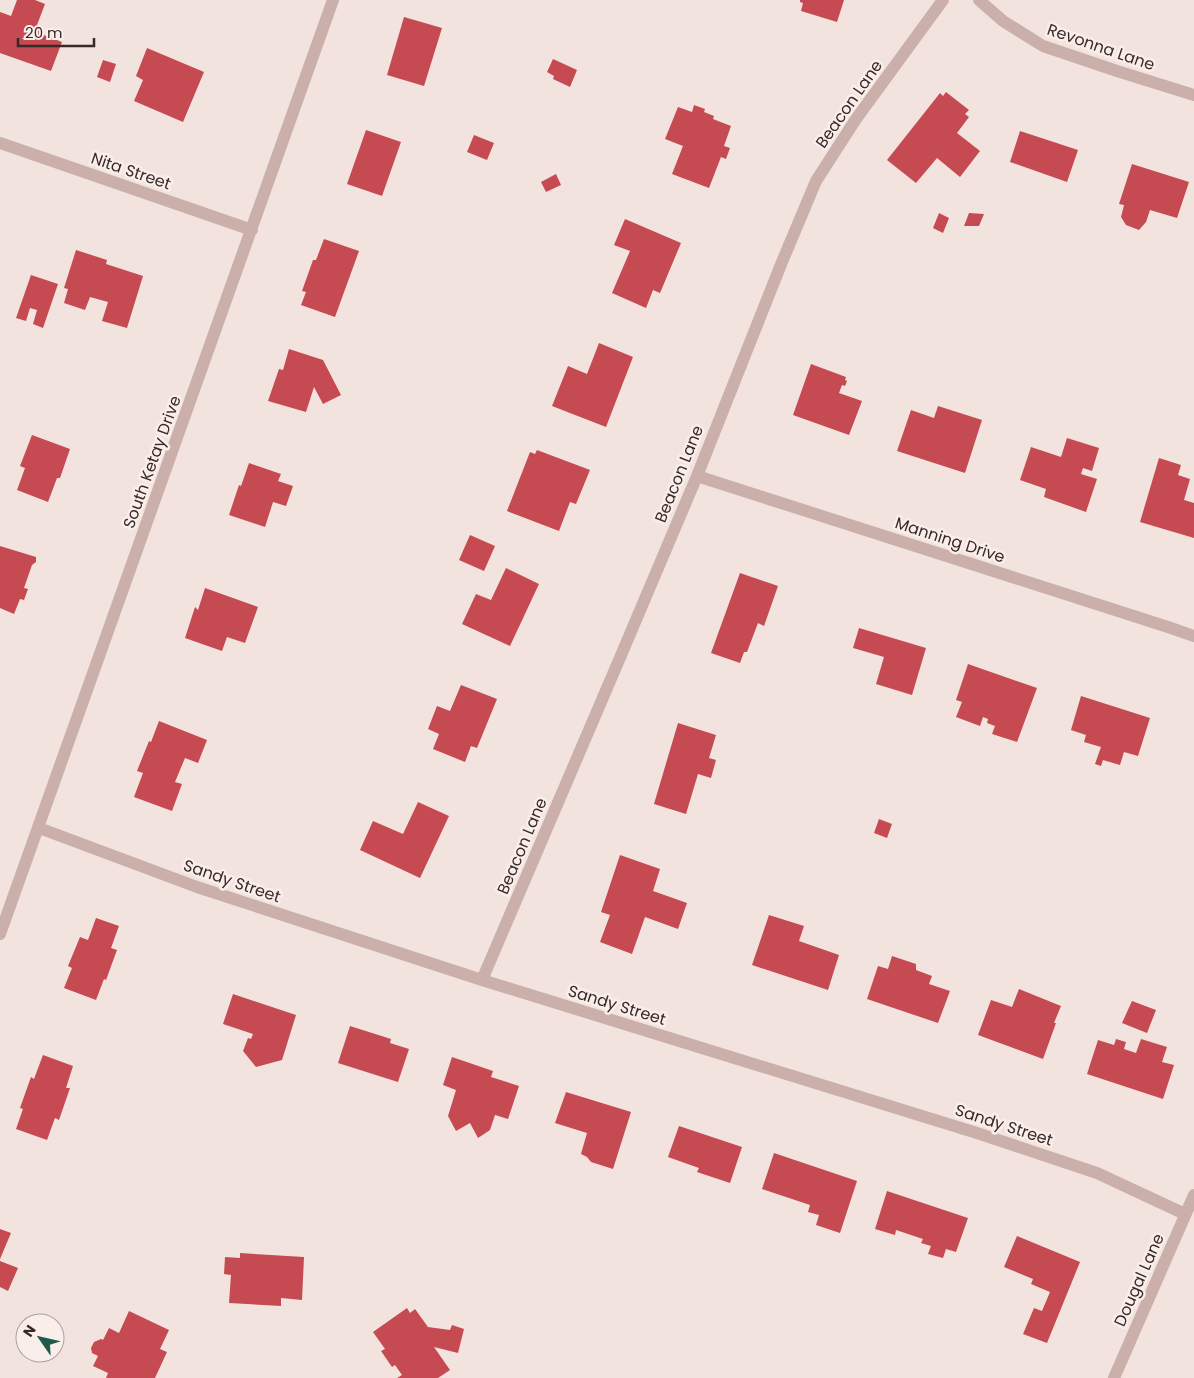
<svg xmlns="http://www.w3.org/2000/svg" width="1194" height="1378" font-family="Poppins,sans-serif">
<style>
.building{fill:#c54a52}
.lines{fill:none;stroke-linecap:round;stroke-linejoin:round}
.minor{stroke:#cbafaa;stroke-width:12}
.labels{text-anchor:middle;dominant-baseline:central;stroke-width:5;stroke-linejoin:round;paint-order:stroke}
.street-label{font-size:16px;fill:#382929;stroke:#faeeeb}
</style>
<rect width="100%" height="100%" fill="#f3e3de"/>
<path class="building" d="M17 0H35L45 4 37 25 43 28 41 34 62 42 51 71 0 53V12L11 16Z
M800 0H844L837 22 801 11 803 3 800 2Z
M404 17 442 28 424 86 387 75Z
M147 48 204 72 183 122 134 101 143 80 136 76Z
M553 59 577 70 570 87 553 79 554 76 547 72Z
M103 60 116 64 110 82 97 77Z
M946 92 969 110 965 114 969 117 957 133 980 151 960 177 937 158 916 183 887 160 940 93 943 96Z
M694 105 705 109 704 112 714 116 713 119 731 126 724 146 730 148 726 159 721 157 709 188 672 174 683 146 665 139 678 107 692 112Z
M366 130 401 142 382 196 347 184Z
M1020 131 1078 150 1067 182 1010 162Z
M474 135 494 143 487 160 467 152Z
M1132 164 1189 182 1177 218 1150 210 1146 222 1139 230 1126 225 1121 217 1124 205 1119 204Z
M556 174 561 185 546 192 541 182Z
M939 213 949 218 943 233 933 228Z
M969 213 984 214 979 226H964Z
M625 219 681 243 660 293 653 290 646 308 612 293 630 251 614 245Z
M324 239 359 251 335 317 301 305 306 292 302 291 313 260H316Z
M76 250 107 260 106 264 143 276 127 328 102 321 108 302 90 297 85 310 64 303 68 289 64 288Z
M31 275 58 284 43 328 33 324 37 310 30 308 26 321 16 318Z
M599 343 633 357 606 427 552 406 568 366 587 374Z
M289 349 323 360 341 395 323 404 314 387 306 412 268 401 279 369 283 370Z
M811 364 846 377 845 380 847 381 845 386 842 385 839 393 862 401 849 435 793 415Z
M938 406 982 420 965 473 897 451 911 410 934 418Z
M32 435 70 449 60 478H57L48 502 17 490 25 468 20 466Z
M1067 438 1099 448 1092 471 1083 468 1081 474 1097 479 1086 512 1044 497 1046 489 1020 480 1031 447 1061 457Z
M537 450 590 470 576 504 570 502 559 531 507 511 530 452 535 454Z
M1159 458 1181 465 1178 475 1190 479 1184 500 1194 503V538L1140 522Z
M249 463 281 474 278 481 293 486 286 506 273 502 265 527 229 515 239 485 241 486Z
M470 535 495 546 484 571 459 560Z
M0 546 36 557V562L32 565 24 588 28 589 24 600 20 599 14 614 0 608Z
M506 568 539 584 510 646 462 624 476 594 491 600Z
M740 573 778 586 764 626 758 623 747 652H744L740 663 711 653Z
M205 588 258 607 245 643 227 637 222 651 185 638 195 607 198 610Z
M859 628 926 648 912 695 876 684 884 657 853 648Z
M968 664 1037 688 1017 742 992 734 995 726 987 723 988 719 983 717 980 726 956 717 962 702 956 700Z
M461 685 497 699 477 748 471 746 465 762 433 749 439 734 428 729 437 706 450 711Z
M1081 696 1150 718 1138 756 1124 752 1120 765 1103 760 1101 766 1095 764 1101 747 1084 742 1086 735 1071 730Z
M159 721 207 740 198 763 185 758 175 782 182 784 172 811 134 797 143 773 137 771 149 741 151 742Z
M678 723 716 735 709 758 716 760 711 778 698 774 686 814 654 804Z
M418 802 449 816 420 878 360 850 373 821 403 834Z
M879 819 892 824 887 838 874 833Z
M620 855 660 869 653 891 687 903 678 929 645 917 632 954 600 942 610 915 601 912Z
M769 915 804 926 799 941 839 955 828 990 752 965Z
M96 918 119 926 111 948 117 950 106 980 104 979 96 1000 64 988 72 968 68 966 80 937 88 940Z
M892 956 916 964V970L932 976 929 984 950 991 938 1023 867 999 878 966 888 969Z
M1019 989 1061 1006 1054 1023H1056L1043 1059 978 1035 991 1000 1012 1007Z
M233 994 296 1015 282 1060 256 1067 243 1051 248 1038 251 1039 253 1034 223 1024Z
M1132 1001 1156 1010 1147 1033 1122 1023Z
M350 1026 391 1039 390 1043 409 1049 398 1082 338 1063Z
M1116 1039 1126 1042 1124 1049 1136 1053 1141 1039 1167 1047 1162 1062 1174 1065 1163 1099 1087 1074 1098 1040 1114 1045Z
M43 1055 73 1066 66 1088H70L59 1120 55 1118 47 1140 16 1129 23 1109 20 1108 31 1077 34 1079Z
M452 1057 493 1071 491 1077 519 1086 508 1119 495 1115 490 1130 478 1138 470 1123 456 1131 448 1116 456 1090 443 1085Z
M566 1092 631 1112 613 1169 591 1162 587 1157 581 1154 587 1133 555 1123Z
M679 1126 742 1147 730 1183 697 1172 699 1168 668 1157Z
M774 1153 857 1181 840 1233 816 1225 819 1215 808 1212 810 1205 762 1189Z
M887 1191 968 1218 956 1252 946 1249 943 1258 928 1254 931 1246 921 1243 923 1239 896 1230 895 1235 875 1229Z
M0 1229 11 1233 0 1259Z
M1017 1236 1080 1262 1047 1343 1023 1334 1034 1308 1042 1311 1050 1292 1031 1284 1033 1279 1004 1267Z
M240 1253 304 1257 302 1300 281 1298V1306L229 1303 231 1275 224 1274 225 1257 240 1258Z
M0 1261 18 1268 8 1291 0 1287Z
M407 1308 410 1313 415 1309 428 1327 450 1330 452 1325 464 1329 458 1353 434 1347 450 1370 438 1378H397L402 1375 395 1365 392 1367 381 1351 385 1349 373 1332Z
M129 1311 169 1330 160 1349 167 1352 155 1378H106L108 1373 93 1366 98 1356 92 1353 91 1348 94 1342 101 1339 103 1340 109 1328 119 1333Z"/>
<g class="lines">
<path class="minor" d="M979 0 1003 21 1043 46 1117 71 1194 95
M0 143 252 230
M697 476 1168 627 1194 636
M39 828 197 887 482 980 977 1133 1097 1173 1185 1214
M0 934 333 0
M482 980 619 660 697 476 782 262 816 181 856 119 943 0
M1114 1378 1194 1195"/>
</g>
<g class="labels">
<g class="street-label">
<text transform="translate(1101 47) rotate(19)">Revonna Lane</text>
<text transform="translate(849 104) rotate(-55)">Beacon Lane</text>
<text transform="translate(131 171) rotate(19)">Nita Street</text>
<text transform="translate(152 462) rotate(-70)">South Ketay Drive</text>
<text transform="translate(679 474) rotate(-68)">Beacon Lane</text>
<text transform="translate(950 540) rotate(18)">Manning Drive</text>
<text transform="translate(522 846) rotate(-67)">Beacon Lane</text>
<text transform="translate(232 881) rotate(19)">Sandy Street</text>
<text transform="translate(617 1005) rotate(17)">Sandy Street</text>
<text transform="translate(1004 1125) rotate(18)">Sandy Street</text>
<text transform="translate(1139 1280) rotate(-66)">Dougal Lane</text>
</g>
</g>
<g transform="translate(40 1338) rotate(304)"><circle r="24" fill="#faeeeb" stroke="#ac9f9d"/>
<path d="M0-4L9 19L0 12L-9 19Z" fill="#1f5a4b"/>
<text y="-8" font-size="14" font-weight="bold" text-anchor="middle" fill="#382929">N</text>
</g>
<path d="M18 38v8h76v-8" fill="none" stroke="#382929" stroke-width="2.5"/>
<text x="25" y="38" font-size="15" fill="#382929" stroke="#faeeeb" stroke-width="4" paint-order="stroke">20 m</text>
</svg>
